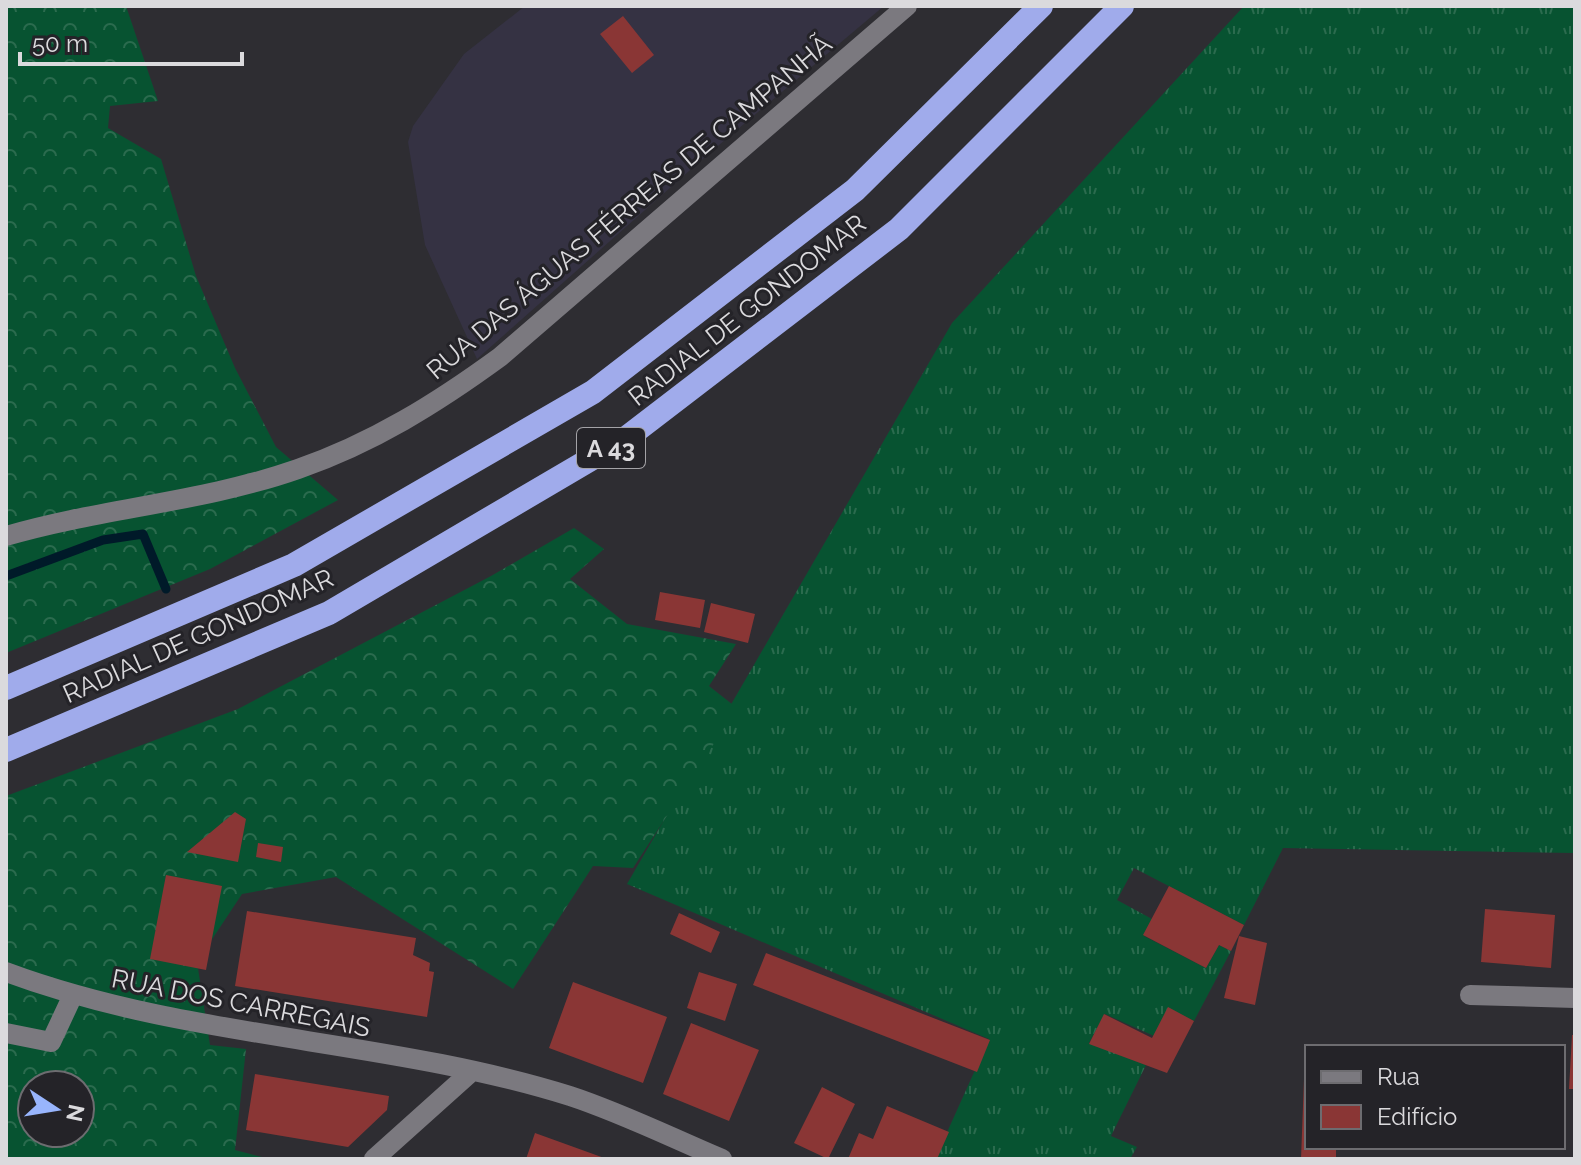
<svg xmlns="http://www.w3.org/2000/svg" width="1581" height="1165" font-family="Raleway,sans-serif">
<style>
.commercial{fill:#353243}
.grass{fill:url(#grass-tufts)}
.forest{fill:url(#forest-crowns);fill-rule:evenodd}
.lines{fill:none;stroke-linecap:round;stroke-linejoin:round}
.stream{stroke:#001a29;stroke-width:9}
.building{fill:#8a3635}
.minor{stroke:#7b797f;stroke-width:20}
.highway{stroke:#a0abeb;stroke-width:24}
.labels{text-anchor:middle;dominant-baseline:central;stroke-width:6;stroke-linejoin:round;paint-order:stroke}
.shield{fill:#242328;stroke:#a4a3a7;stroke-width:2}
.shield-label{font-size:24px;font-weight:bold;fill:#dbdadd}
.street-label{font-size:26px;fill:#dbdadd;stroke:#242328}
</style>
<defs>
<pattern id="grass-tufts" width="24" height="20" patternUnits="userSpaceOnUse" patternTransform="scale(2)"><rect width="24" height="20" fill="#075331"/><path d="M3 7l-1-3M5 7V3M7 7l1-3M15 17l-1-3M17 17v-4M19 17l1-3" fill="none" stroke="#2b6b4e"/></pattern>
<pattern id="forest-crowns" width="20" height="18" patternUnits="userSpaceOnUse" patternTransform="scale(2)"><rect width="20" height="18" fill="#075331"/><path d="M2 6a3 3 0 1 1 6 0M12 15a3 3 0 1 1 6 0" fill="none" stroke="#2b6b4e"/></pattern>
</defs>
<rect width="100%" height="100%" fill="#2e2d32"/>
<path class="commercial" d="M525 6H884L706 156 477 359 425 245 408 142 413 126 464 54Z"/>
<path class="grass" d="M1244 6H1575V853L1283 848 1244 925 1134 868 1117 900 1152 919 1144 936 1206 968 1219 945 1231 951 1194 1021 1168 1008 1154 1036 1105 1014 1089 1043 1146 1065 1111 1136 1137 1147 1130 1159H935L989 1039 627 884 952 323Z"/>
<path class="forest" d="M6 6H126L158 101 110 106 108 128 161 159 196 276 235 368 276 447 338 500 210 569 6 653Z
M574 528 604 549 570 579 627 624 736 644 709 686 737 708 633 868 593 866 513 989 336 877 242 894 197 962 210 1045 246 1049 235 1150 270 1159H6V796L238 709 491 576ZM32 1085H80V1133H32Z"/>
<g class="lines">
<path class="stream" d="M6 576 103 540 143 534 166 589"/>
</g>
<path class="building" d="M623 16 654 55 632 73 600 34Z
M660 592 705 600 700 628 655 620Z
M711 603 755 614 748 643 704 632Z
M235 812 246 819 238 862 187 852Z
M258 843 283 847 281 862 256 857Z
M166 875 222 886 206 970 150 959Z
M1169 886 1244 925 1231 951 1219 945 1206 968 1143 935Z
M1485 909 1555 915 1551 968 1481 962Z
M247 911 416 938 413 955 430 963 429 971 434 972 427 1017 235 986Z
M679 913 720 932 711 953 670 934Z
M1239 936 1267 943 1255 1005 1224 998Z
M766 953 990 1040 977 1072 753 985Z
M699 972 737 984 725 1021 687 1008Z
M573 982 667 1017 643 1083 549 1048Z
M1168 1007 1194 1021 1167 1073 1089 1044 1104 1014 1152 1038Z
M691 1023 759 1050 729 1121 663 1094Z
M1572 1035H1575V1089H1569Z
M255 1074 389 1096 387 1110 348 1147 246 1130Z
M1304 1079 1307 1147H1336V1159H1301Z
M822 1087 855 1104 828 1159 794 1143Z
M887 1106 949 1132 937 1159H848L859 1133 873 1139Z
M535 1133 607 1159H526Z"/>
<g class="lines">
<path class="minor" d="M6 536C102 508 204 502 298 469 373 443 437 403 500 357L907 6
M6 972C189 1040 385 1038 570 1096 622 1113 672 1138 722 1159
M1470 995 1575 998
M6 1033 51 1042 72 997
M374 1159 471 1072"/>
<path class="highway" d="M6 688 294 565 593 392 855 190 1041 6
M6 750 329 613 625 439 899 229 1122 6"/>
</g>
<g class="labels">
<rect class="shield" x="577" y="428" width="68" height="40" rx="6"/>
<g class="shield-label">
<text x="611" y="448">A 43</text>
</g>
<g class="street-label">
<text transform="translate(629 207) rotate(-40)">RUA DAS ÁGUAS FÉRREAS DE CAMPANHÃ</text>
<text transform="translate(747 310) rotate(-38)">RADIAL DE GONDOMAR</text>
<text transform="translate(198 636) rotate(-24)">RADIAL DE GONDOMAR</text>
<text transform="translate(241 1003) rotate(11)">RUA DOS CARREGAIS</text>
</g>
</g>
<rect width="1581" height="1165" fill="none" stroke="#dbdadd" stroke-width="16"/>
<rect x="1305" y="1045" width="260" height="104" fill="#242328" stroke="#6d6c70" stroke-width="2"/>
<rect x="1321" y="1071" width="40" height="12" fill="#7b797f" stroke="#6d6c70" stroke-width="2"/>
<text x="1377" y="1085" font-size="24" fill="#dbdadd">Rua</text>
<rect x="1321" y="1105" width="40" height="24" fill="#8a3635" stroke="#6d6c70" stroke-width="2"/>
<text x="1377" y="1125" font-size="24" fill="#dbdadd">Edifício</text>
<g transform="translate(56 1109) rotate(102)"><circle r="38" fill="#242328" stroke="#6d6c70" stroke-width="2"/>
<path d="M0-6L14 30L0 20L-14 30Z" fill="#98b5fd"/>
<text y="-12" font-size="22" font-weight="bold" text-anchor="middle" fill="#dbdadd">N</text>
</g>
<path d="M20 52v12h222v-12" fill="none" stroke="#dbdadd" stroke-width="4"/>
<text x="32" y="52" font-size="24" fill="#dbdadd" stroke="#242328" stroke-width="6" paint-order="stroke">50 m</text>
</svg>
